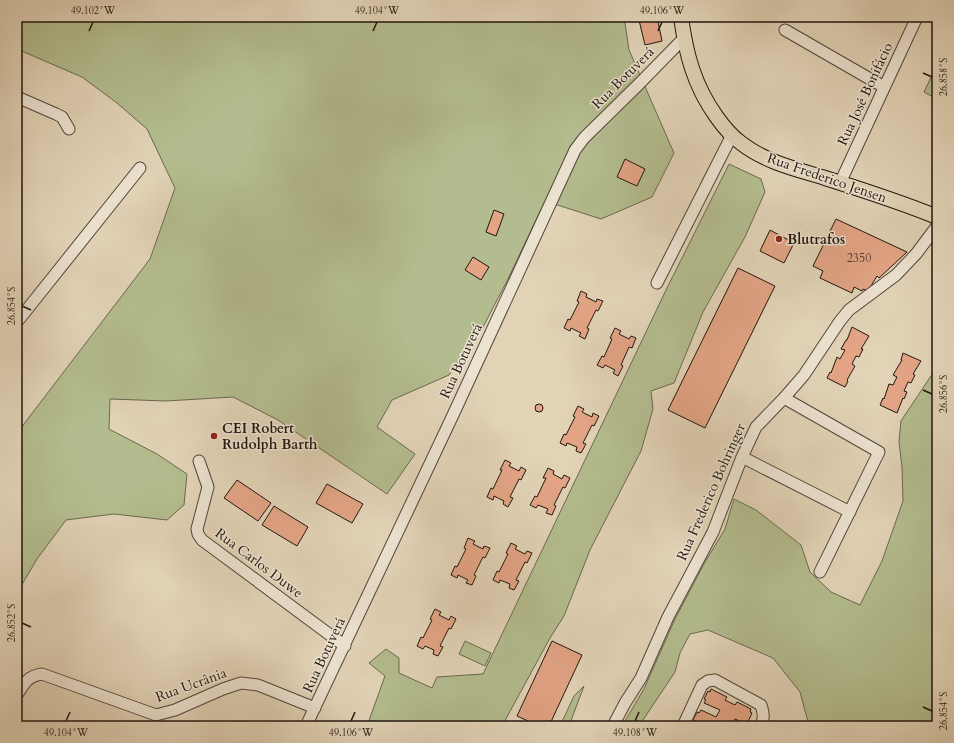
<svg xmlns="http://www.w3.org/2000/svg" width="954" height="743" font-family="Cardo,serif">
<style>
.green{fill:#b3bc8e;stroke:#6a694e}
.building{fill:#e3a586;stroke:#21160e}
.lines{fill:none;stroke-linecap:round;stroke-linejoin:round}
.minor-casing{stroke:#514538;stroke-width:13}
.major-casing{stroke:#21160e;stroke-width:16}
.minor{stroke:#ece2d0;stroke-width:11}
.major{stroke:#e2d3b7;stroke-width:14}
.ticks{fill:none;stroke:#21160e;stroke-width:1.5}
.poi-dot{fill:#8f2418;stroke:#ece2d0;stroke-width:1.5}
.labels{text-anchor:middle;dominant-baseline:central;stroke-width:3;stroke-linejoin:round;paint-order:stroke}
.number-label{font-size:12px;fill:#523a2c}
.street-label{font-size:14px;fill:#21160e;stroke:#ece2d0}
.poi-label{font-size:14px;font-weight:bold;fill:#21160e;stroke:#ece2d0;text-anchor:start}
.neatline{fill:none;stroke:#21160e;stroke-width:1.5}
.ticks-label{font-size:10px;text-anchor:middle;fill:#21160e}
</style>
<rect width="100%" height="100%" fill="#e2d3b7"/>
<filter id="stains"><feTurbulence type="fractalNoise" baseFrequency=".005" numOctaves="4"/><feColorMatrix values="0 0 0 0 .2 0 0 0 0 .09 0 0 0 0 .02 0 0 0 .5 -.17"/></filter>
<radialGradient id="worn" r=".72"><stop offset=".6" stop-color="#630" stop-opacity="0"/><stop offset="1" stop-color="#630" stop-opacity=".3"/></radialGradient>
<path class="green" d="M17 17H624L629 50 674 153 652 197 601 219 545 201 508 279 482 329 449 375 392 400 377 427 415 454 387 494 278 420 233 397 166 401 110 399 109 429 157 454 187 474 184 505 167 520 114 514 66 520 37 559 17 593V433L150 259 175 188 147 129 117 103 82 77 17 49Z
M937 65V99L924 92Z
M729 164 761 179 765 192 745 237 703 312 674 383 651 391 653 409 641 451 590 550 564 616 550 638 502 726H367L385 676 369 663 386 649 399 658V673L432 688 437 677 483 674 667 288Z
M937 367V726H806L808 722 800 692 773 658 708 630 690 634 680 653 675 672 639 726H622L644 689 675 619 705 562 725 529 734 499 756 510 801 545 810 572 831 592 860 605 882 561 903 501 902 467 899 442 901 421Z
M465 641 491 653 485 666 459 654Z
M584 686 569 726H560L574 696Z"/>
<path class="building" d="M654 17H657L662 41 645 45 639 20Z
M625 159 645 169 637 186 617 177Z
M494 210 504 214 496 236 486 232Z
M836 219 907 252 879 278 877 276 868 291 863 289 862 291 854 287 852 293 820 278 823 271 813 266Z
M770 230 794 243 784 263 760 251Z
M473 257 489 267 481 280 465 270Z
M738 268 775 286 705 428 668 410Z
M581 291 587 294 586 297 596 302 597 299 603 301 598 311 596 310 587 328 589 329 585 339 579 336 581 333 571 328 570 331 564 328 568 319 570 320 579 302 577 301Z
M852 327 869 336 861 349H863L859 357 856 356 852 364 855 366 847 380 848 381 845 387 827 378 830 372 831 373 837 357 840 359 845 350 841 349 846 340H847Z
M615 328 621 331 619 334 629 339 631 336 636 338 632 348 629 347 621 365 623 366 618 376 613 373 615 370 605 365 603 368 597 365 602 356 604 357 612 339 610 338Z
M903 353 921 361 913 374 915 375 911 383 908 382 904 391 907 392 904 399 903 398 897 413 880 405 883 398 884 399 889 384 893 385 897 377 893 375 902 360H901Z
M535 408a4 4 0 1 1 8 0a4 4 0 1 1-8 0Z
M578 406 584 409 582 412 592 417 593 413 599 416 594 426 592 425 583 443 586 444 581 453 576 451 577 447 567 443 566 446 560 443 564 434 566 435 575 417 573 416Z
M505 460 511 463 509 466 519 471 521 467 526 470 521 480 519 479 510 497 513 498 508 507 503 504 504 501 494 496 493 500 487 497 491 488 493 489 502 470H500Z
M548 468 554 471 553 474 562 479 564 475 570 478 565 488 563 487 554 505 556 506 552 515 546 513 548 509 538 505 536 508 530 505 535 496 537 497 546 478H543Z
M237 480 271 503 258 521 224 498Z
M327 484 363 504 352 523 316 503Z
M274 506 308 527 297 546 262 525Z
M468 538 475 541 473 544 483 549 484 546 490 548 485 558 483 557 474 575 476 576 472 585 466 583 468 580 458 575 457 578 451 575 455 566 457 567 466 549 464 548Z
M511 543 517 546 515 549 525 554 527 551 532 553 527 563 525 562 516 580 519 581 514 590 509 588 510 584 500 580 499 583 493 580 497 571 499 572 508 554 506 553Z
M435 609 441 612 439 615 449 620 451 616 456 619 451 629 449 628 440 646 443 647 438 656 433 654 434 650 425 646 423 649 417 646 421 637 423 638 432 620 430 619Z
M552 641 582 655 549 726H539L517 716Z
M711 689 727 697 725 700 735 705 737 702 751 709 750 712 752 713 748 722 746 721 744 723 735 719 732 726H698L694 724 695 721 693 720 697 712 699 713 701 710 716 717 720 710 704 703 706 700 704 699 708 691 710 692Z"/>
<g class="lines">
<g class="minor-casing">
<path id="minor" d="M785 30 884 87
M17 97 56 114 62 117 69 129
M840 183 917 17
M657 283 732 135
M17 322 140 168
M784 398 879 452 820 572
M742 457 850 512
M199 461 208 487 197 529 198 534 202 540 345 646
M17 695C24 683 28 676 42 674L156 715 175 710 223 689 241 683 258 685 315 708
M306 726 453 415 575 150 584 138 638 85 684 38
M613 726 625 703 641 678 668 617 713 532 742 457 756 427 784 398 804 375 840 321 849 310 896 275 916 254 937 226
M683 726 702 685 708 681 715 680 761 705C764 714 764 718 761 726"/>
</g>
<g class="major-casing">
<path id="major" d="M681 17C686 54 694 85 716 116 723 126 731 136 741 143 765 162 796 169 825 178 863 190 901 202 937 217"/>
</g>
<use href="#minor" class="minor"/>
<use href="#major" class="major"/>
</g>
<path class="ticks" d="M89 31 93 22M373 31 377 22M658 31 662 22M923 73 932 77M22 306 31 310M923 390 932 394M22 623 31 627M923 707 932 711M66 721 70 712M351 721 355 712M635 721 639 712"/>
<g class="poi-dot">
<circle cx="779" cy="239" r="4"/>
<circle cx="214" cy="436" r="4"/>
</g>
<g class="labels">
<g class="number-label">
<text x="859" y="258">2350</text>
</g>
<g class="street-label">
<text transform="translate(623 78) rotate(-45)">Rua Botuverá</text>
<text transform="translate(865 94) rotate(-65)">Rua José Bonifácio</text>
<text transform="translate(827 178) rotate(19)">Rua Frederico Jensen</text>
<text transform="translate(461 361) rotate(-65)">Rua Botuverá</text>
<text transform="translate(711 492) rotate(-66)">Rua Frederico Bohringer</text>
<text transform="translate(259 563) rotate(37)">Rua Carlos Duwe</text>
<text transform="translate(324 655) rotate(-65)">Rua Botuverá</text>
<text transform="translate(191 685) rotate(-20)">Rua Ucrânia</text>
</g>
<g class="poi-label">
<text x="787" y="239">Blutrafos</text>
<text x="222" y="428">CEI Robert<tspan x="222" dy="16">Rudolph Barth</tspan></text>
</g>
</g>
<rect width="954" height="743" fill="none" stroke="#e2d3b7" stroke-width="44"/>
<rect x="22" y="22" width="910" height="699" class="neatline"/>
<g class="ticks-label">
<text x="93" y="14">49.102°W</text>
<text x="377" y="14">49.104°W</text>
<text x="662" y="14">49.106°W</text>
<text transform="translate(943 77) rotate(-90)" y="4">26.858°S</text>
<text transform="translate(11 306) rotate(-90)" y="4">26.854°S</text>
<text transform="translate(943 394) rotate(-90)" y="4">26.856°S</text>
<text transform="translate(11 623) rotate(-90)" y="4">26.852°S</text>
<text transform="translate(943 711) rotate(-90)" y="4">26.854°S</text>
<text x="66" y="736">49.104°W</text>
<text x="351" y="736">49.106°W</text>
<text x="635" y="736">49.108°W</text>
</g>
<rect width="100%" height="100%" filter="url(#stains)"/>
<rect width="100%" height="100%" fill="url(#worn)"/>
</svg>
